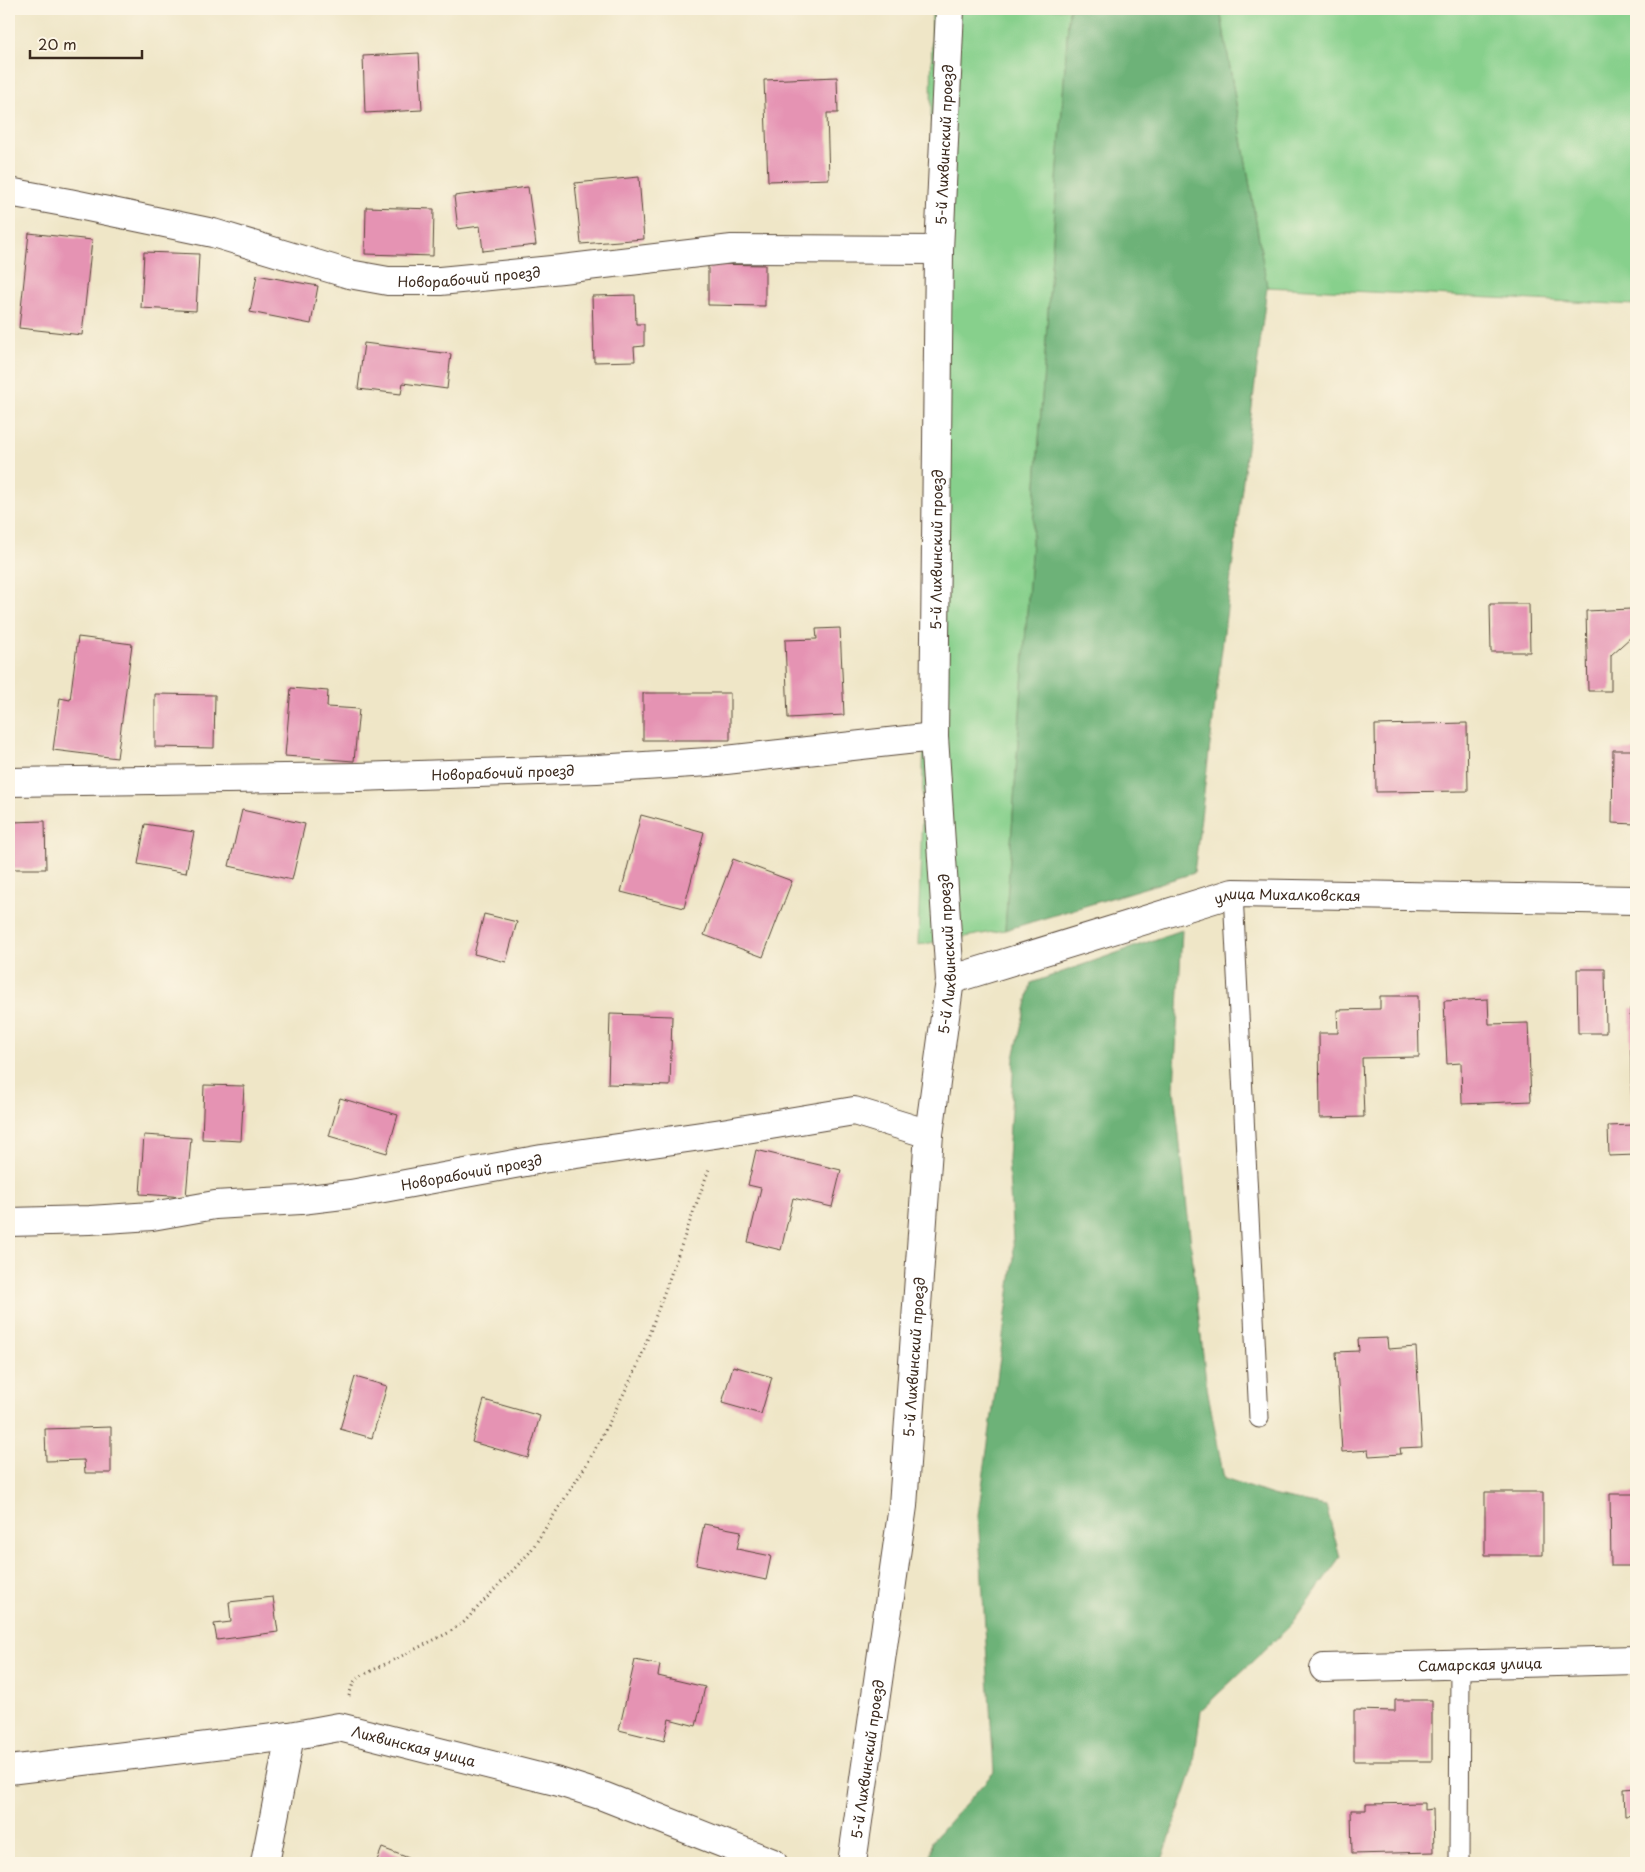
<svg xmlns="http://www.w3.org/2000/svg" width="1645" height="1872" font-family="'Playpen Sans',sans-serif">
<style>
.green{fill:#87d08c;stroke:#617d55}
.forest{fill:#6db278;stroke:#546e4b}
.building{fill:#e593b3}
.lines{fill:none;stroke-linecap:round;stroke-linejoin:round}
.service-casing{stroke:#564637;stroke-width:21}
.minor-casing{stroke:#564637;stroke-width:30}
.path{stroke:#564637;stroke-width:3;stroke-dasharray:1 4;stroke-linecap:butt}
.service{stroke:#fff;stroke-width:19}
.minor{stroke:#fff;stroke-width:28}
.labels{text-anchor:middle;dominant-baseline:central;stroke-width:4.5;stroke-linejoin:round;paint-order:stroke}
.street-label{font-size:14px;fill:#3b2a1e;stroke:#fcf5e5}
</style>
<rect width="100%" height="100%" fill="#fcf5e5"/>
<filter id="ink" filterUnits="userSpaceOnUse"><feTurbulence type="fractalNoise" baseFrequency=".02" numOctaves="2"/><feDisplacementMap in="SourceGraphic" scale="10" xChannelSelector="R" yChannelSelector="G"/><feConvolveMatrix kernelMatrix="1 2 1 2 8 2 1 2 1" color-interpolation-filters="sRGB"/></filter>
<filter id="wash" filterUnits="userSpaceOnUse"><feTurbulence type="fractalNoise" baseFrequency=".0096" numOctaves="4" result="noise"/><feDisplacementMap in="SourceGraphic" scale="20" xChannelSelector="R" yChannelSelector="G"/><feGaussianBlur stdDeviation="1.12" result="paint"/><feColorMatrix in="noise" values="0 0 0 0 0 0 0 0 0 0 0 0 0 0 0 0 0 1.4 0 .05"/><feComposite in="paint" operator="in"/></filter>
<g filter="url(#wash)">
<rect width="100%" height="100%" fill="#efe6c7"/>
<path class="green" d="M932 9H1069L1005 930 918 945 926 670Z
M1220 9H1636V305L1267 287Z"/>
<path class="forest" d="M1069 9H1220L1267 287 1194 873 1005 930Z
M1182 930 1174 1089 1206 1382 1224 1479 1276 1496 1326 1506 1340 1557 1292 1624 1201 1710 1193 1769 1161 1863H930L932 1841 994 1772 978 1515 1014 1257 1008 1158 1014 1058 1031 983Z"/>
<g id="blocks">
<path class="building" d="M419 53 422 110 365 113 363 56Z
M837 77 838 113H827L829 179 768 181 764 80Z
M639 177 644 239 581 244 575 183Z
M528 187 536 245 483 251 480 226 458 229 454 196Z
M366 207 434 209 433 256 365 254Z
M29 233 92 240 82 335 19 328Z
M144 252 199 254 196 311 141 308Z
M708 264 765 265V306L708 305Z
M257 275 318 286 311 324 250 312Z
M635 295 636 324H644V346L634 347 635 361 594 362 592 296Z
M364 343 451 354 447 389 403 383 401 394 358 389Z
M1490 604H1529L1530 652H1491Z
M1631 609V637L1611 655V691H1588L1586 611Z
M840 628 844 715 788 718 785 640 817 639 816 629Z
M78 637 132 644 117 758 53 750 60 698 70 700Z
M291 688 328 691 327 707 359 709 354 761 285 756Z
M643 693H730V740H643Z
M155 694 215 695 214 748 155 747Z
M1467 723 1468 791 1376 792 1375 725Z
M1613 750H1636V824L1612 823Z
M242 810 305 824 292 880 229 866Z
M641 815 704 832 684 908 621 892Z
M45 821 46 869H12L11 822Z
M145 824 194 832 186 873 138 864Z
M733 859 792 881 763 957 704 935Z
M484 914 517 922 506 962 474 954Z
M1577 969H1605L1606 1033H1578Z
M1380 996H1418L1419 1057 1362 1058 1364 1117 1320 1118 1319 1033H1338L1337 1010 1380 1009Z
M1488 999 1489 1024 1528 1023 1531 1101 1462 1104 1461 1063 1447 1064 1444 1001Z
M1630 1008H1636V1084H1631Z
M610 1014 672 1016 670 1086 608 1084Z
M204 1085 244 1086 241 1141 202 1139Z
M1631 1086H1636V1155L1609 1156 1608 1126 1633 1125Z
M340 1098 398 1115 387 1153 329 1136Z
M144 1135 191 1138 186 1197 140 1194Z
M756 1150 841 1170 832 1207 793 1198 781 1250 748 1242 761 1188 748 1185Z
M1387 1338 1388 1349 1416 1347 1422 1447 1400 1448 1401 1454 1369 1456 1368 1450 1342 1452 1336 1352 1359 1351 1358 1339Z
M733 1366 772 1377 761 1414 722 1403Z
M355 1377 387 1386 372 1438 340 1429Z
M484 1400 540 1416 528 1458 472 1442Z
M111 1427V1473H85L84 1460 46 1461 45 1429Z
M1485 1492H1543V1555H1485Z
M1610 1494H1636V1566H1611Z
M704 1524 741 1531 737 1549 771 1556 766 1580 696 1565Z
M273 1597 278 1632 217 1640 214 1624 231 1622 229 1602Z
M9 1604 13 1605 9 1616Z
M635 1660 660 1665 658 1676 705 1687 696 1726 669 1719 664 1741 619 1730Z
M1395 1700H1432V1761H1354V1710L1395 1711Z
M1636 1788V1815L1625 1816 1624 1789Z
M1424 1803V1810L1433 1809 1434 1852 1352 1854 1351 1810H1366V1804Z
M382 1848 422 1863H376Z"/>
</g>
</g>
<g filter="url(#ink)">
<use href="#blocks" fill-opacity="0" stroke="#564637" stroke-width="1"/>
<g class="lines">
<g class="service-casing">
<path id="service" d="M1233 893 1259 1418
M1459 1863 1460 1664"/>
</g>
<g class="minor-casing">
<g id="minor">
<path id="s1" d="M9 192 69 203 213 233 349 274 388 281H440L562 269 732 249 939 250"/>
<path id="s2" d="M9 782 358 777 597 769 708 762 934 737"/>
<path id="s3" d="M950 980 1233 893 1636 900"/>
<path id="s4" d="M9 1222 90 1220 152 1216 215 1205 301 1200 351 1194 542 1159 722 1133 854 1111 929 1134"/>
<path id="s5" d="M1324 1668 1636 1660"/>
<path id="s6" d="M9 1770 290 1736 339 1727 559 1782 603 1796 773 1863"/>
<path d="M265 1863 290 1736H293"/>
<path id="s7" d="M852 1863 903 1506 929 1134 950 980 934 737 939 250 950 9"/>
</g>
</g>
<path class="path" d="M349 1696 353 1683 359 1677 448 1633 464 1622 530 1552 587 1464 610 1421 638 1365 709 1169"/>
<use href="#service" class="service"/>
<use href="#minor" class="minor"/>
</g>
</g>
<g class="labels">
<g class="street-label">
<text stroke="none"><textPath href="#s7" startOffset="1725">5-й Лихвинский проезд</textPath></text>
<text stroke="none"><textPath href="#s1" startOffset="471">Новорабочий проезд</textPath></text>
<text stroke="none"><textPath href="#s7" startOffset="1320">5-й Лихвинский проезд</textPath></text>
<text stroke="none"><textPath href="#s2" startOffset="494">Новорабочий проезд</textPath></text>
<text stroke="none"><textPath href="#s3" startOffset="350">улица Михалковская</textPath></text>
<text stroke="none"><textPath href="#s7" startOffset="915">5-й Лихвинский проезд</textPath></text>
<text stroke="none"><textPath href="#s4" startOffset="466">Новорабочий проезд</textPath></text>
<text stroke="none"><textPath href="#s7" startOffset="510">5-й Лихвинский проезд</textPath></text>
<text stroke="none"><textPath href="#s5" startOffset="156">Самарская улица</textPath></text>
<text stroke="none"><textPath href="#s6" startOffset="410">Лихвинская улица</textPath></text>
<text stroke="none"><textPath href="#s7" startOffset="105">5-й Лихвинский проезд</textPath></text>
</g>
</g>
<rect width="1645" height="1872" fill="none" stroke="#fcf5e5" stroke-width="30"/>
<path d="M30 50v8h112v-8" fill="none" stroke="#3b2a1e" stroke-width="2.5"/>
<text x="38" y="50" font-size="15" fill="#3b2a1e" stroke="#fcf5e5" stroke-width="4" paint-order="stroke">20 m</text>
</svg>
